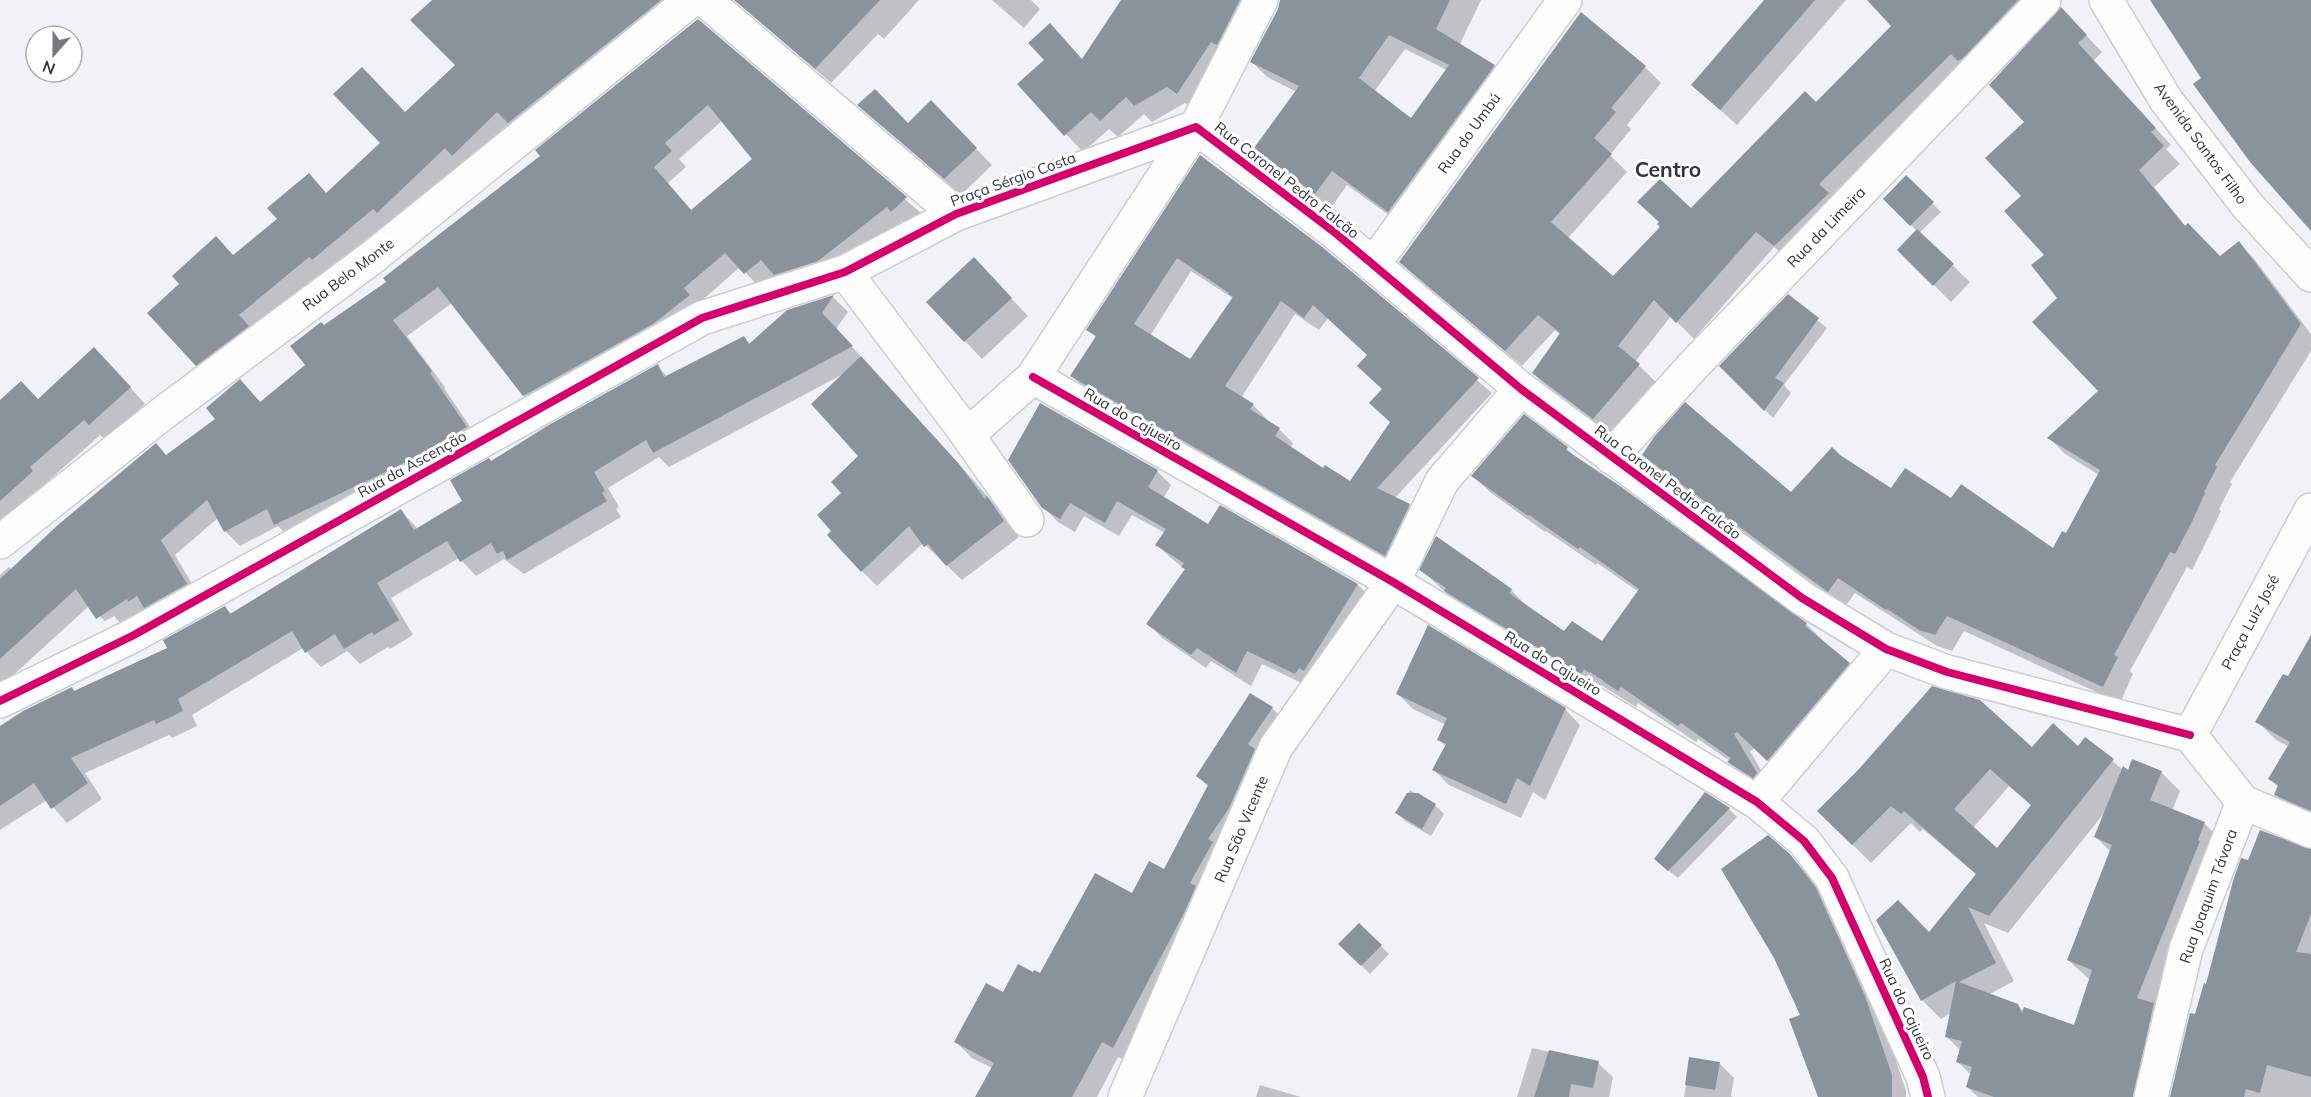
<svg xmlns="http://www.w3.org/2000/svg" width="2311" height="1097" font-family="Mulish,sans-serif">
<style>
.shadow{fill:#0003;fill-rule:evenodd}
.building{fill:#8a939c;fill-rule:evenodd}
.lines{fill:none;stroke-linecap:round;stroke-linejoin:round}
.minor-casing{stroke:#cbcdd5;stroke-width:36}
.minor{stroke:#fdfdfe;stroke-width:33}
.cycleway-casing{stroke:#fff;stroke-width:11}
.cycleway{stroke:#d6006c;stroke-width:8}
.labels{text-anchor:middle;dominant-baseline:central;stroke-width:6;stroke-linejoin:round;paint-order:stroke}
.street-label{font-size:15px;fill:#333640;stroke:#fff}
.district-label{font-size:21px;font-weight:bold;fill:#333640;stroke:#fff}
</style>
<rect width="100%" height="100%" fill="#f0f2f8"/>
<path class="shadow" d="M465 0H662L678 16 469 171 462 163 395 228 213 381 197 365 181 284 216 238 234 256 279 220 309 175 327 194 382 143 406 114 457 65Z
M736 0H919L884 39 878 34 831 83Z
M992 0H1031L1040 9 1024 28Z
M1124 0H1244L1194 110 1185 103 1152 122 1144 114 1118 137 1109 129 1083 152 1019 84 1083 60Z
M1283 0H1481L1451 63 1494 66 1509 81 1404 226 1347 185 1331 208 1271 163 1256 148 1297 92 1267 77 1252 62ZM1405 49 1447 70 1411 120 1374 92Z
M1767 0H1846L1737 125 1693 85Z
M1869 0H2052L1792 261 1774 247 1694 339 1671 316 1635 362 1656 382 1610 435 1550 390 1533 373 1561 335 1555 330 1522 366 1417 278 1401 261 1645 67 1661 83 1627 125 1631 129 1610 155 1627 172 1568 238 1613 278 1816 104 1893 26Z
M2077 26 2102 52 2093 61 2171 145 2166 149 2180 164 2154 187 2186 227 2220 258 2239 243 2255 260 2311 334V351L2230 482 2232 484 2219 509 2221 511 2207 540 2192 570 2187 567 2130 671 2133 674 2120 703 1964 631 1952 651 1937 646 1855 593 1845 607 1660 472 1644 455 1792 494 1839 456 1892 490 1951 500 2054 550 2067 535 2099 475 2065 454 2049 438 2100 392 2059 298 2046 255 2023 196 2026 122Z
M706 28 921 213 907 226 902 221 834 275 790 289 776 275 760 288 740 267 698 304 540 410 524 395 452 303 407 336 445 387 444 388 481 443 291 539 278 526 240 546 225 531 218 518 175 555 201 599 123 626 114 616 105 621 89 606 10 678 0 684V575L9 567 12 570 217 419 240 381 261 403 307 366 324 327 388 282ZM723 120 754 159 692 211 668 183 686 167 679 159Z
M931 103 992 165 961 195 860 105 908 125Z
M1201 157 1320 247 1492 393 1394 499 1409 506 1423 520 1399 569 1086 390 1072 376 1097 338 1088 330ZM1191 271 1234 299 1190 361 1150 336ZM1295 314 1319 330 1328 318 1369 356 1384 390 1391 423 1351 483 1324 470 1290 448 1293 443 1279 429 1266 421 1267 419 1253 405 1241 398Z
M1906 177 1941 212 1919 233 1970 282 1951 302 1899 250 1917 231 1885 199Z
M991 277 1028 316 982 359 928 302Z
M1788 296 1827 328 1784 385 1791 393 1773 418 1721 366Z
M833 297 848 312 836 329 974 481 1002 513 1019 537 962 580 923 543 877 586 862 571 833 531 844 493 860 456 843 374 669 467 659 457 608 488 619 507 616 509 621 517 524 574 504 559 476 576 459 558 391 598 413 635 390 649 388 647 360 664 347 651 321 667 303 648 192 715 197 726 172 738 169 735 85 773 102 799 67 823 47 800 0 830V728L169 649 225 608 232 614 401 511 418 529 465 501 491 463 657 366 668 377 744 338 750 344 788 312Z
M110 365 145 404 106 440 100 435 45 484 48 488 0 533V400L38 401Z
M1524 417 1567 449 1579 460 1806 624 1866 681 1785 777 1755 748 1750 751 1773 791 1746 779 1730 761 1698 739 1696 742 1638 703 1636 707 1601 685 1599 690 1463 608 1421 570 1511 590 1528 607 1565 633 1603 643 1639 592 1597 563 1596 565 1546 531 1545 532 1490 492 1473 476Z
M1157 471 1171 485 1163 499 1208 526 1220 507 1358 585 1372 599 1310 687 1262 664 1251 686 1211 661 1206 668 1162 638 1148 623 1186 570 1172 559 1157 545 1165 533 1132 515 1119 536 1084 516 1075 532 1058 522 1043 507Z
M2311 638V820L2295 813 2276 795 2279 788 2270 779 2289 747 2276 740 2257 721 2288 678Z
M1398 694 1565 709 1580 725 1545 800 1533 792 1521 818 1449 785 1434 770 1446 747 1439 739 1446 725 1413 709Z
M1272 708 1288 724 1130 1063 1118 1057 1097 1097H983L992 1068 972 1058 956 1042 1004 994 1034 974 1040 975 1164 871 1209 787 1198 776Z
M2086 739 2123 770 2129 773 2161 772 2180 791 2172 811 2205 824 2223 842 2154 1097H1978L1967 1087 1971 1075 1958 1062 1961 1051 1947 1037 1952 1012 1941 1019 1922 1000 1930 935 1977 875 1923 829 1920 832 1911 823 1871 863 1819 811 2032 749H2078ZM2009 786 2032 806 1997 850 1973 828ZM2105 812 2096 837 2111 852 2068 960 2090 980 2075 1027 2024 1012 2017 1005 1988 995 2014 981 1984 923 2008 933Z
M1410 790 1435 805 1444 814 1431 836 1405 821 1397 812Z
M1729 809 1737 817 1678 878 1664 867Z
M2311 851V1097H2172L2196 1016 2249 862Z
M1789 855 1805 871 1830 904 1880 1012 1906 1091V1097H1820L1802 1016Z
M1359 925 1389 954 1370 974 1340 944Z
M1532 1048 1598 1063 1613 1077 1609 1097H1517Z
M1690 1058 1719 1063 1734 1078 1731 1096 1733 1097H1684Z
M1260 1085 1301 1097H1256Z"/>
<path class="building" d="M432 0H661L508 123 497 112 452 156 445 148 377 213 373 209 312 260 309 257 239 315 249 326 196 366 147 313 179 284 172 276 216 236 233 255 277 219 267 208 309 173 326 193 380 143 333 94 362 67 405 112 455 65 410 20Z
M734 0H880L815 69Z
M1121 0H1240L1217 45 1211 42 1177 94 1167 87 1134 106 1126 97 1100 121 1091 112 1064 136 1017 84 1044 60 1028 43 1050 23 1082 59Z
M1280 0H1450L1436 29 1495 65 1388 212 1332 171 1315 194 1254 148 1299 86 1250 62 1278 9ZM1389 35 1449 65 1411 118 1359 78Z
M1764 0H1815L1720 110 1691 85Z
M1867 0H2018L1963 58 1958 61 1951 54 1819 184 1829 193 1774 246 1756 232 1676 323 1654 300 1618 346 1640 364 1593 419 1532 373 1560 333 1538 315 1505 351 1399 262 1581 12 1646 66 1611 108 1616 112 1594 138 1612 154 1551 222 1613 276 1660 227 1657 224 1659 222 1637 202 1660 179 1691 208 1805 91 1816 102 1891 26Z
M2150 0H2311V231L2250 162 2193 84 2201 78Z
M2061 7 2087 35 2078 43 2156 128 2151 132 2164 146 2139 170 2185 226 2188 223 2220 256 2239 241 2301 324 2215 465 2217 467 2204 492 2205 493 2191 524 2175 554 2170 552 2114 655 2118 657 2103 687 1947 616 1935 635 1919 630 1887 609 1886 610 1838 578 1828 592 1642 455 1654 437 1685 402 1791 492 1832 447 1840 455 1891 488 1905 468 1951 498 1961 484 2053 548 2062 531 2066 533 2100 470 2047 438 2098 391 2032 322 2057 298 2031 265 2044 255 2004 211 2021 196 1985 158 2024 122 1989 85Z
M698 19 907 197 891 212 887 207 818 261 774 275 761 260 744 274 725 253 684 288 690 295 653 324 523 396 438 287 393 320 432 371 430 373 467 427 400 465 274 525 267 509 224 532 207 500 161 540 187 584 144 608 137 596 128 602 127 599 96 619 76 589 0 659V579L59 524 156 443 166 455 215 419 206 408 240 379 260 402 305 365 290 346 321 322 324 325 386 282 383 278 540 156 535 150ZM708 105 752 159 691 210 654 167 672 151 665 143Z
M875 89 908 123 931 100 977 148 944 179 857 105Z
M1200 155 1321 246 1479 378 1377 488 1410 504 1385 556 1070 376 1096 336 1086 330ZM1177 258 1229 293 1228 294 1233 297 1190 359 1134 324ZM1281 301 1304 318 1313 305 1367 355 1357 366 1382 389 1369 403 1390 422 1350 481 1325 465 1323 468 1275 436 1280 428 1250 409 1254 404 1225 386Z
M1906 175 1934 202 1910 226 1883 199Z
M1917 229 1954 264 1933 286 1897 250Z
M974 257 1012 298 964 342 926 302Z
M1788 294 1819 318 1775 378 1784 383 1764 411 1719 366Z
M834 295 822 313 853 346 653 453 646 440 594 472 605 491 602 493 607 501 507 560 503 551 497 554 491 543 460 562 447 541 377 583 399 620 374 635 372 632 344 649 335 634 305 653 292 631 178 699 183 711 156 724 154 720 71 758 88 783 51 809 34 783 0 806V726L23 711 72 687 74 691 167 648 163 640 225 606 230 614 401 509 414 530 462 501 450 480 489 458 491 461 547 426 658 364 664 377 744 336 749 344 787 310Z
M94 347 131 387 89 425 84 420 30 467 33 471 0 501V400L21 381 38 399Z
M861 356 959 464 985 499 987 496 1004 521 946 566 928 544 924 547 909 526 861 572 827 535 831 531 817 515 841 493 831 482 858 456 811 404Z
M1040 403 1158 470 1148 487 1208 524 1220 505 1358 584 1304 671 1299 668 1295 674 1247 651 1236 673 1197 648 1191 655 1146 624 1185 569 1181 567 1184 563 1155 545 1166 529 1117 501 1105 523 1070 503 1060 519 1042 508 1008 460Z
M1524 414 1568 447 1566 450 1620 486 1807 623 1805 626 1850 663 1767 761 1737 732 1734 734 1757 773 1753 778 1727 762 1731 758 1681 723 1678 726 1621 687 1618 691 1590 672 1589 673 1584 669 1581 674 1444 591 1446 588 1419 570 1436 536 1512 589 1509 593 1564 631 1572 621 1602 641 1639 589 1580 547 1578 549 1529 515 1528 516 1471 476Z
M1428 625 1566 708 1530 786 1517 778 1506 804 1432 770 1446 744 1437 740 1447 718 1396 694Z
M2311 635V811L2274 795 2278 785 2268 779 2290 742 2255 722 2283 674 2288 676Z
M1932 686 1980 700 2032 747 2053 723 2078 746 2085 737 2114 759 1989 916 1968 907 1996 963 1959 982 2018 1004 2022 1013 2024 1007 2074 1025 2092 970 2067 960 2112 845 2094 837 2123 766 2128 770 2132 759 2162 771 2150 800 2205 822 2198 840 2200 841 2137 998 2154 1003 2133 1097H1994L1966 1087 1972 1067 1956 1062 1962 1041 1945 1037 1956 981 1921 1001 1876 920 1898 900 1929 932 1976 874 1904 811 1901 814 1891 806 1852 845 1817 811 1859 769ZM1990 769 2031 805 1997 848 1954 809Z
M1250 693 1273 707 1248 744 1255 749 1229 808 1208 839 1213 842 1190 883 1196 886 1185 911 1113 1048 1102 1042 1072 1097H975L994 1063 954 1042 986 983 1003 992 1018 964 1033 972 1034 970 1040 973 1095 873 1132 893 1149 861 1164 869 1208 785 1196 776Z
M1705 792 1730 808 1668 871 1654 859Z
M1407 793H1418L1436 804 1422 829 1395 813Z
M2260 830 2311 849V914L2296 952 2311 954V1077L2267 1065 2260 1093 2246 1089 2244 1097H2170L2190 1013 2195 1014 2204 983 2206 984 2233 881 2241 858 2248 860Z
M1768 835 1790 854 1816 888 1865 996 1892 1075V1097H1818L1789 1019 1800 1015 1774 958 1721 869Z
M1359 923 1382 945 1361 966 1338 944Z
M1549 1050 1599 1061 1593 1088 1571 1084 1569 1097H1534Z
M1689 1057 1720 1062 1715 1090 1685 1085Z"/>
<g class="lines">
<g class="minor-casing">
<path id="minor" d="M705 0 956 214
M2106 0 2166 100 2247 205 2311 275
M1196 127 1333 231 1521 389 1802 598 1886 649 1947 672 2190 735
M1373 265 1565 0
M845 272 961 426 1027 520
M1033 377 1393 582 1757 802 1804 841 1832 878 1923 1077 1928 1097
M965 431 971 432 1033 377 1196 127 1261 0
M1611 457 1691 368 2044 0
M0 542 162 414 374 256 691 0
M0 701 134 635 702 318 845 272 956 214 1196 127
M2190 735 2311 510
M2190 735 2243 802 2311 831
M1757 802 1886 649
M1125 1097 1276 747 1393 582 1442 481 1521 389
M2151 1097 2186 949 2243 802"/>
</g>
<use href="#minor" class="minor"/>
<g class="cycleway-casing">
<path id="cycleway" d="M1033 377 1393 582 1757 802 1804 841 1832 878 1923 1077 1928 1097
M0 701 134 635 702 318 845 272 956 214 1196 127 1333 231 1521 389 1802 598 1886 649 1947 672 2190 735"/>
</g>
<use href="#cycleway" class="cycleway"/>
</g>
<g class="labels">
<g class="street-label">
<text transform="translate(1469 133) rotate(-54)">Rua do Umbú</text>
<text transform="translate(2201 143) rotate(54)">Avenida Santos Filho</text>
<text transform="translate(1013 179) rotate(-20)">Praça Sérgio Costa</text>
<text transform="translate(1287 180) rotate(38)">Rua Coronel Pedro Falcão</text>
<text transform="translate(1826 227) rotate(-46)">Rua da Limeira</text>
<text transform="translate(348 274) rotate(-37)">Rua Belo Monte</text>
<text transform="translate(1133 419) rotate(30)">Rua do Cajueiro</text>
<text transform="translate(412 464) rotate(-29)">Rua da Ascenção</text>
<text transform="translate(1668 482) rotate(37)">Rua Coronel Pedro Falcão</text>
<text transform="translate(2250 622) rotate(-62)">Praça Luiz José</text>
<text transform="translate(1553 663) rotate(31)">Rua do Cajueiro</text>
<text transform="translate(1241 829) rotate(-67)">Rua São Vicente</text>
<text transform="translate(2208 896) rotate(-70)">Rua Joaquim Távora</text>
<text transform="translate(1907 1009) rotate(65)">Rua do Cajueiro</text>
</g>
<g class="district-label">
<text x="1668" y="169">Centro</text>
</g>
</g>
<g transform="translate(54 54) rotate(201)"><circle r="28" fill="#ffffff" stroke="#adafb3" stroke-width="1.5"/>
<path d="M0-4.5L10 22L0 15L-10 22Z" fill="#757880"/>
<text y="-9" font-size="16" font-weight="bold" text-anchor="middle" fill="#333640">N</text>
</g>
</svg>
